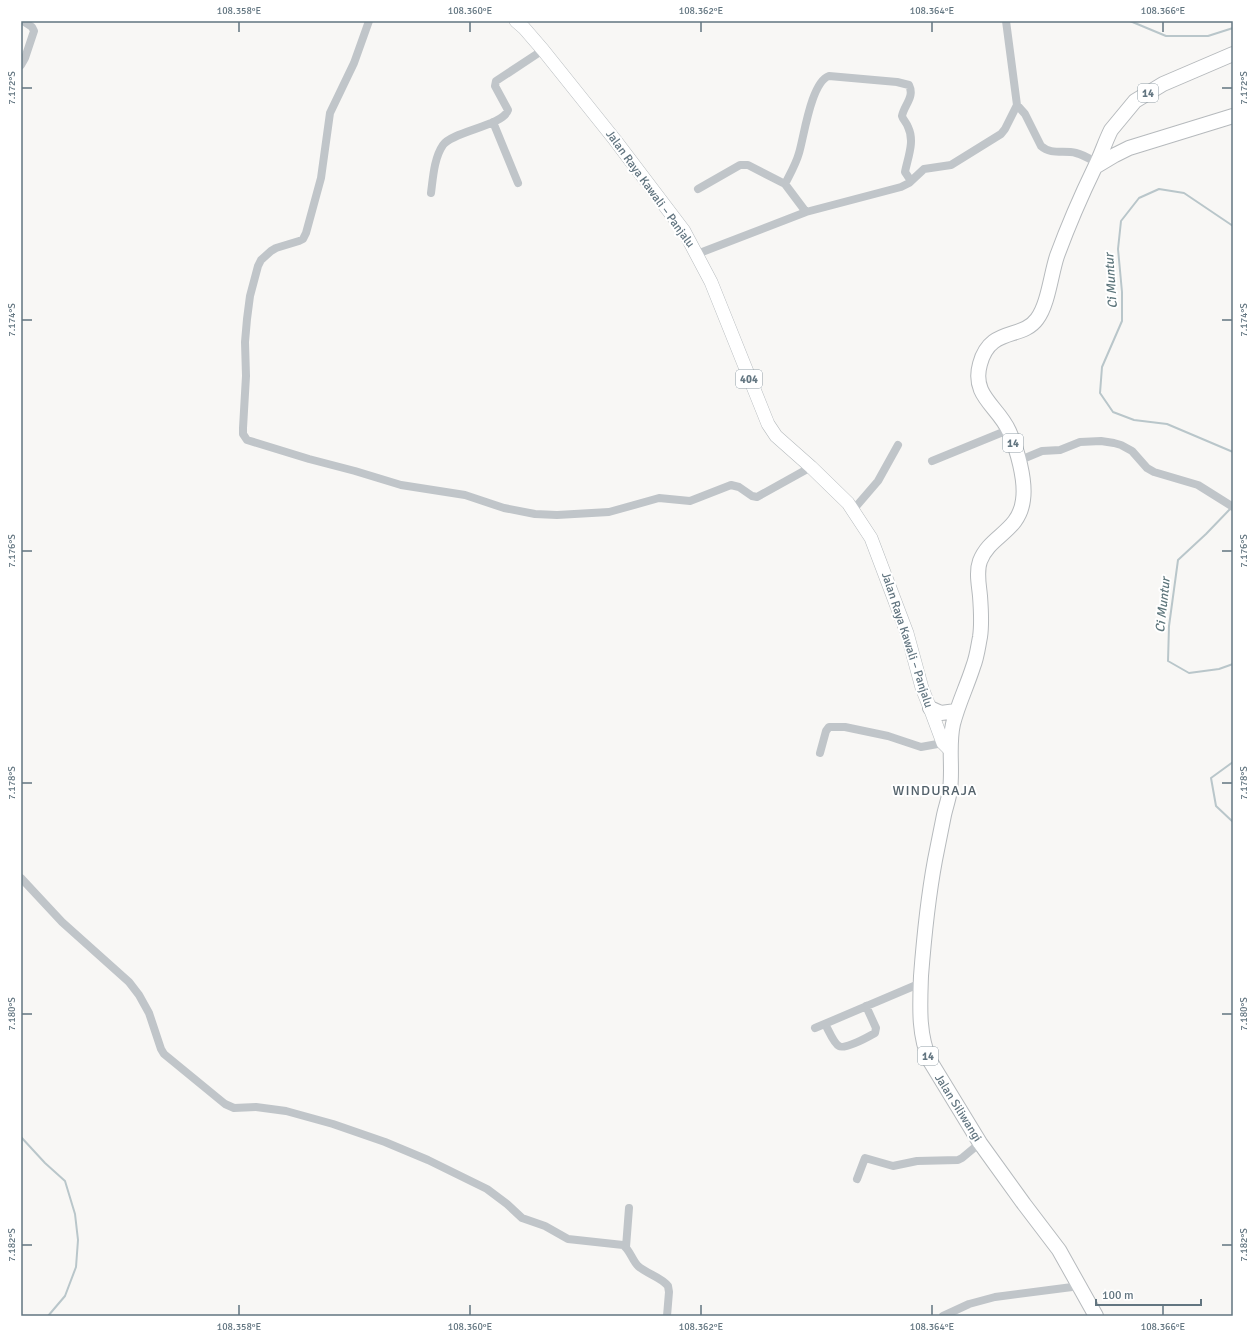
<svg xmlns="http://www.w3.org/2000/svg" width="1254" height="1337" font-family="Signika,sans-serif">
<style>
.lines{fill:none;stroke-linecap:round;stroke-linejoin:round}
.stream{stroke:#b9c6ca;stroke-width:2}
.primary-casing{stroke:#b6bbbe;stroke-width:14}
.highway-casing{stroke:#b6babd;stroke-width:16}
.street{stroke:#c0c5c9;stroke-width:8}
.primary{stroke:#fff;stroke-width:13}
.highway{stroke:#fff;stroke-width:14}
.ticks{fill:none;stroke:#627580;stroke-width:1.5}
.labels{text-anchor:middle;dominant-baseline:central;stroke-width:4;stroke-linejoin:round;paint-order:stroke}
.shield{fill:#fff;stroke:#919ea6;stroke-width:1}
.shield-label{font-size:11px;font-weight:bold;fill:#627580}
.street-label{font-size:12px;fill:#627580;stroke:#fff}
.water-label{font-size:13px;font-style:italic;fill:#5d757b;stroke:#fff}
.quarter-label{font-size:14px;letter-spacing:1px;fill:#54626b;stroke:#fff}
.neatline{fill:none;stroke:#627580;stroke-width:1.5}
.ticks-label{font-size:10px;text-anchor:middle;fill:#627580}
</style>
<rect width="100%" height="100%" fill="#f8f7f5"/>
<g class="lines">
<path class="stream" d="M1130 21 1166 36H1208L1233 28
M1233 226 1184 193 1159 189 1139 198 1121 221 1118 249 1122 292V321L1102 367 1100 393 1113 412 1134 420 1167 424 1233 452
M1231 508 1206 534 1178 560 1169 626 1168 661 1189 673 1219 669 1233 664
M1233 762 1211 778 1216 806 1233 822
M21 1137 45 1163 65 1181 75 1214 78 1240 76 1267 65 1296 48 1316"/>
<g class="primary-casing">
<path id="primary" d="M516 21 524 28 543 50 615 140 684 231 711 282 768 424 776 436 811 467 848 503 871 538 907 633 922 688 930 708 943 743 950 750"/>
</g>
<g class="highway-casing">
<path id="highway" d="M1095 167 1115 155 1129 148 1233 116
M930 708 941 713 956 711
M1096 1316 1059 1250 1024 1204 980 1143 930 1061C918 1034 920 1005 921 976 924 937 928 898 935 860 938 845 941 830 944 815 946 806 949 798 950 790 953 768 948 746 953 724 958 704 967 686 973 667 977 657 978 647 980 637 982 624 981 609 980 596 979 585 976 572 980 561 990 535 1019 532 1023 500 1026 480 1017 449 1009 431 998 406 971 396 980 364 990 326 1022 340 1037 319 1048 305 1051 274 1057 256 1068 226 1081 196 1095 167 1101 155 1105 142 1111 130L1135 101 1163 84 1233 54"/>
</g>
<path class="street" d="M369 21 354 63 330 113 321 178 306 233 303 239 299 241 276 248 271 251 261 260 258 266 250 296 247 319 245 342 246 376 243 428V434L247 440 309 459 355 471 401 485 465 495 504 508 535 514 557 515 609 512 659 498 690 501 731 485 739 487 752 496 757 497 811 467
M1006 21 1017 105
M21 65 25 58 34 31 32 27 23 21
M493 122 518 183
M785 184C790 174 796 164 799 153 804 137 811 82 829 76L897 82 909 85C915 97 904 105 902 116 903 120 907 123 908 127 915 141 908 157 905 172L911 181
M698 189 740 165H748L785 184 806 212
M431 193C433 178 434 158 443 145 453 131 503 126 508 110L495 86 496 81 543 50
M697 254 806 212 901 187 909 183 924 169 951 165 1001 134 1005 129 1017 105 1025 114 1041 146C1051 155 1064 150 1076 153 1084 155 1090 159 1097 163
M932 461 1008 430
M1018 461 1042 451 1060 450 1080 442 1101 441 1114 443 1121 445 1132 451 1147 468 1154 472 1198 485 1233 507
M853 510 878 481 898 445
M820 753 826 731 829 727H845L888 736 921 747 943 743
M21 878 62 922 129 982 139 995 149 1013 161 1049 164 1054 225 1104 234 1108 256 1107 286 1111 333 1124 385 1142 428 1160 487 1189 507 1204 522 1218 545 1226 568 1239 623 1245C630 1250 632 1260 638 1266 647 1274 661 1277 668 1286L669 1292 667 1316
M825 1024C828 1029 834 1044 839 1046 845 1050 868 1037 875 1033L876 1028 866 1006
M815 1028 921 983
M857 1179 865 1158 893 1166 917 1161 958 1160 962 1158 980 1143
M626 1247 629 1208
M943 1316 969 1304 995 1297 1080 1286"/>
<use href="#primary" class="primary"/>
<use href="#highway" class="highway"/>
</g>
<path class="ticks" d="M239 22V32M470 22V32M701 22V32M932 22V32M1163 22V32M22 88H32M1222 88H1232M22 320H32M1222 320H1232M22 551H32M1222 551H1232M22 783H32M1222 783H1232M22 1014H32M1222 1014H1232M22 1245H32M1222 1245H1232M239 1305V1315M470 1305V1315M701 1305V1315M932 1305V1315M1163 1305V1315"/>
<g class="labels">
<g class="shield">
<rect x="1138" y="84" width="20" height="18" rx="3"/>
<rect x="736" y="370" width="26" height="18" rx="3"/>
<rect x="1003" y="434" width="20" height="18" rx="3"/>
<rect x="918" y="1047" width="20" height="18" rx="3"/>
</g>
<g class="shield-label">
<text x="1148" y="93">14</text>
<text x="749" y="379">404</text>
<text x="1013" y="443">14</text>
<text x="928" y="1056">14</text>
</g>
<g class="street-label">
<text transform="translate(650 189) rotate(54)">Jalan Raya Kawali – Panjalu</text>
<text transform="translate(907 640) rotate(72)">Jalan Raya Kawali – Panjalu</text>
<text transform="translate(958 1108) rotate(58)">Jalan Siliwangi</text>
</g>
<g class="water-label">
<text transform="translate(1111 281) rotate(-94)">Ci Muntur</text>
<text transform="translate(1163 605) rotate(-84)">Ci Muntur</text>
</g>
<g class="quarter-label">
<text x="935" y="790">WINDURAJA</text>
</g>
</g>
<rect width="1254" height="1337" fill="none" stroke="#ffffff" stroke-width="44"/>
<path d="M1096 1299v6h105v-6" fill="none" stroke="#627580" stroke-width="2"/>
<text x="1102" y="1299" font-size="12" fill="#627580" stroke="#ffffff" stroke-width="3" paint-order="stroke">100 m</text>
<rect x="22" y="22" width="1210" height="1293" class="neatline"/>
<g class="ticks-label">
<text x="239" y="14">108.358°E</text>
<text x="470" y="14">108.360°E</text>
<text x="701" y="14">108.362°E</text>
<text x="932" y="14">108.364°E</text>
<text x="1163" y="14">108.366°E</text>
<text transform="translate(11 88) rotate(-90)" y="4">7.172°S</text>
<text transform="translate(1243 88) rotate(-90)" y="4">7.172°S</text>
<text transform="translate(11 320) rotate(-90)" y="4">7.174°S</text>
<text transform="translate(1243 320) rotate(-90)" y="4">7.174°S</text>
<text transform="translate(11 551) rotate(-90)" y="4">7.176°S</text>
<text transform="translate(1243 551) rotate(-90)" y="4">7.176°S</text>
<text transform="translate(11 783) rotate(-90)" y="4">7.178°S</text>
<text transform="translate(1243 783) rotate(-90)" y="4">7.178°S</text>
<text transform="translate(11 1014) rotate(-90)" y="4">7.180°S</text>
<text transform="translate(1243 1014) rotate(-90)" y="4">7.180°S</text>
<text transform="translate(11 1245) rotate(-90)" y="4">7.182°S</text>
<text transform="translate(1243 1245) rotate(-90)" y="4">7.182°S</text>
<text x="239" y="1330">108.358°E</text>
<text x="470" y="1330">108.360°E</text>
<text x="701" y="1330">108.362°E</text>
<text x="932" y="1330">108.364°E</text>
<text x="1163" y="1330">108.366°E</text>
</g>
</svg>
